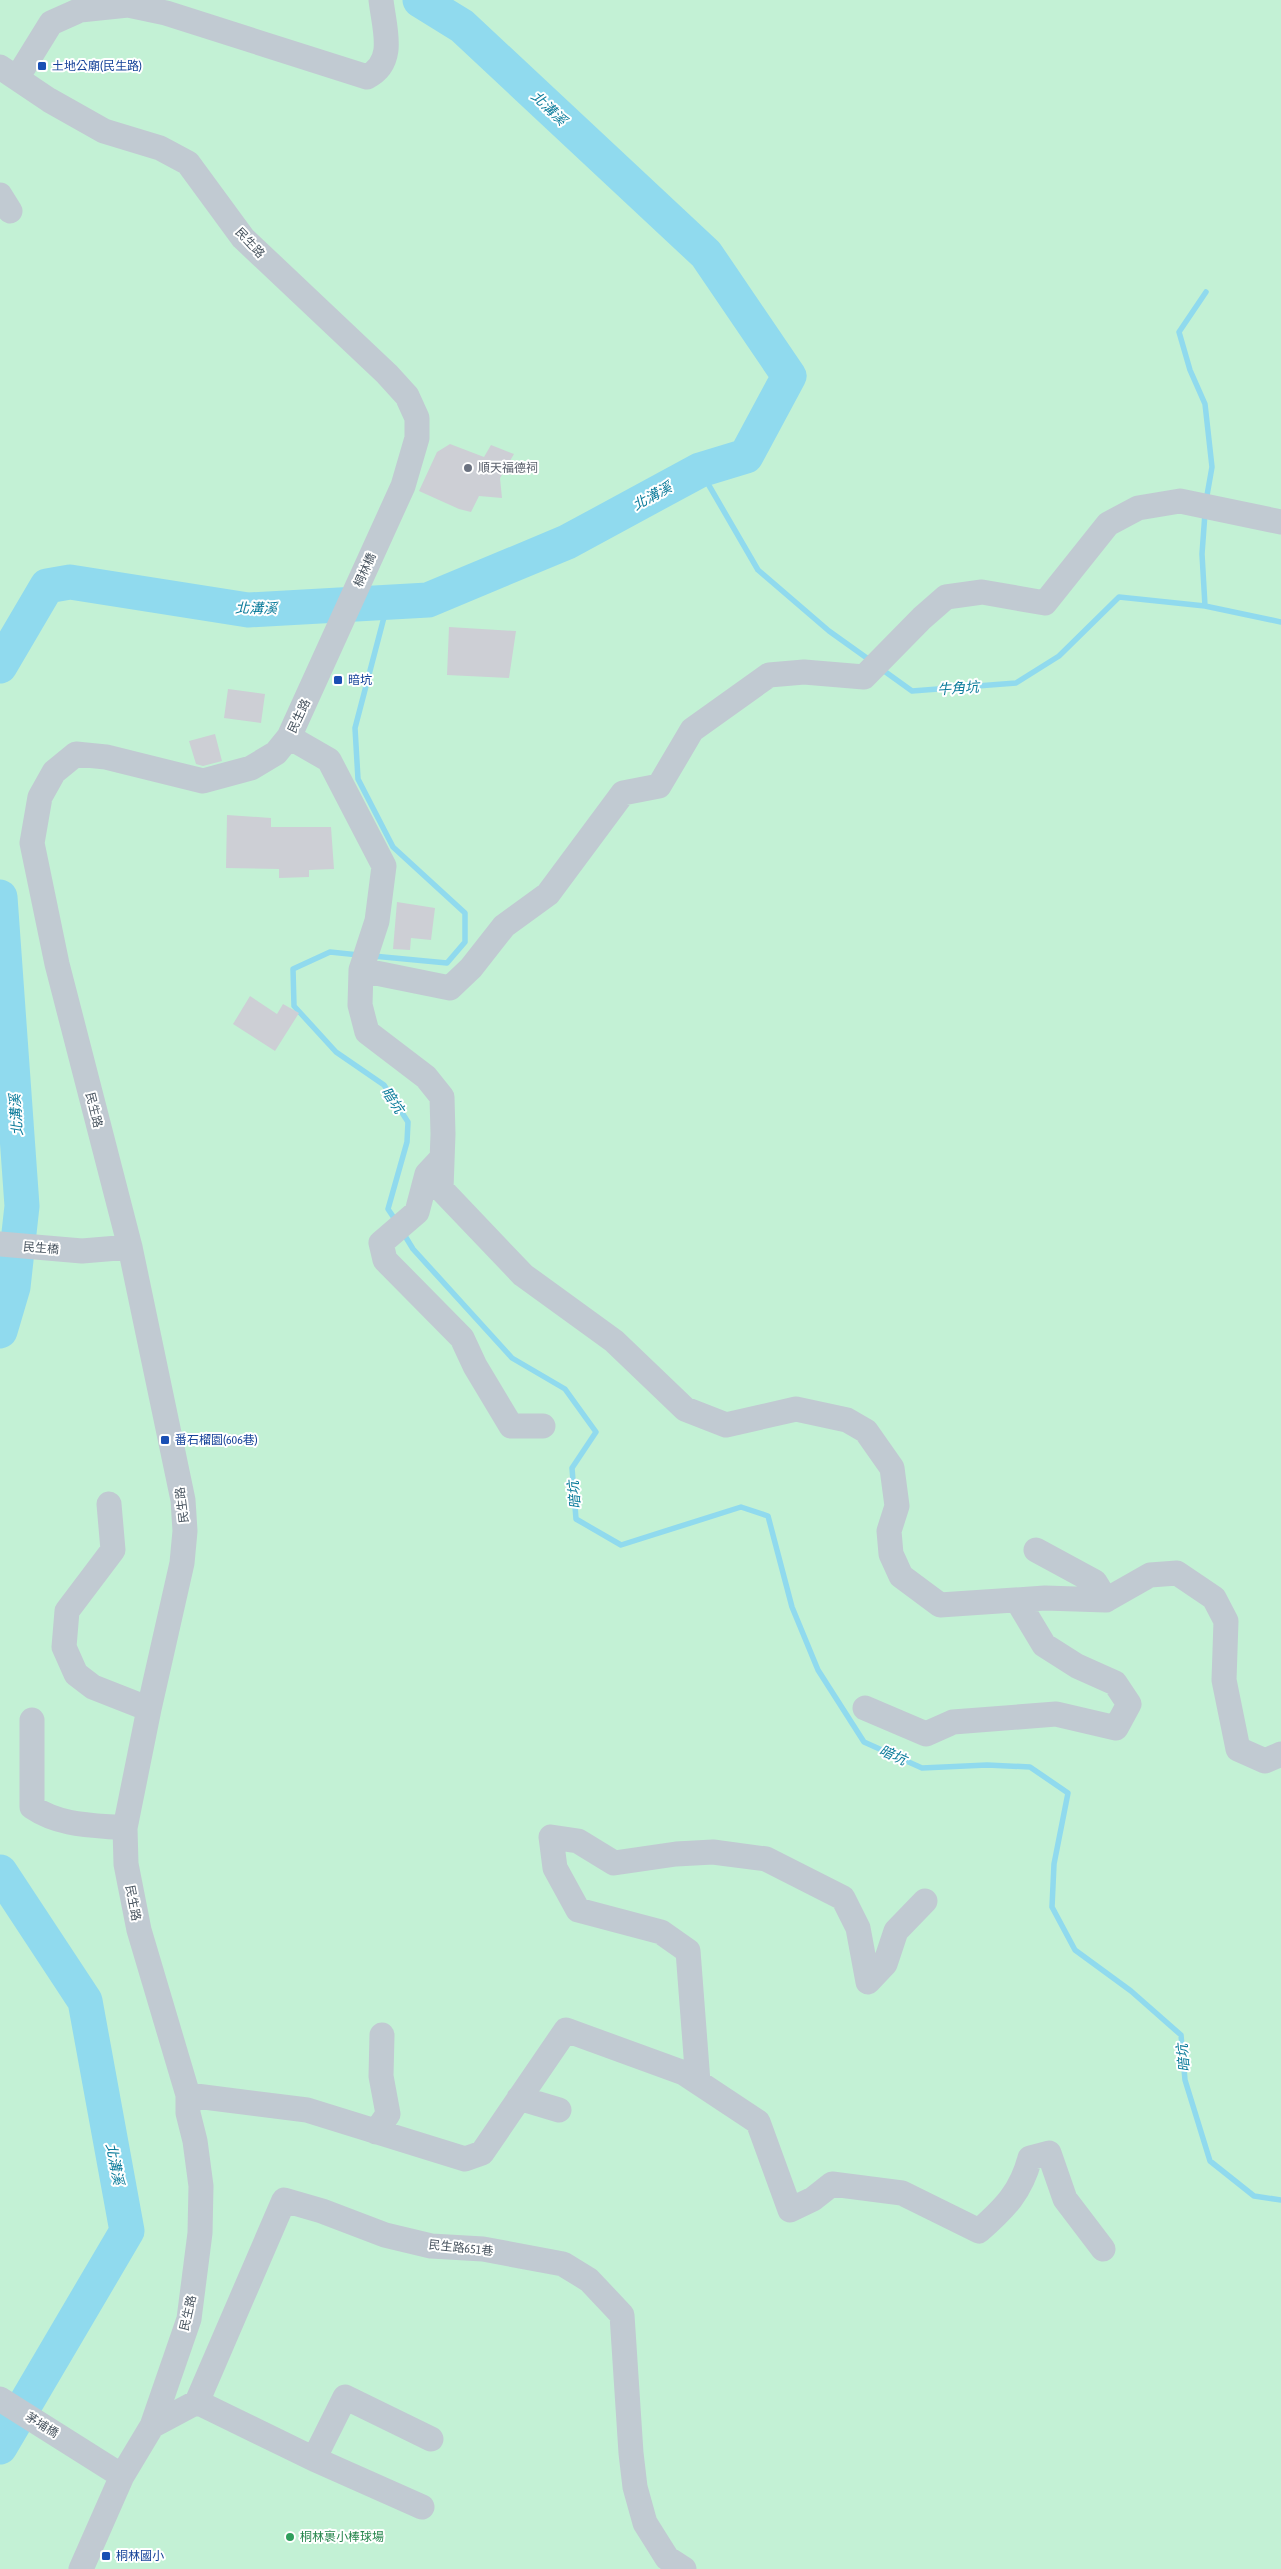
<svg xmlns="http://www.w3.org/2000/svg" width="1281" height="2569" font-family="'Asap Condensed','Noto Sans TC',sans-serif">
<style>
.green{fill:#c3f1d5}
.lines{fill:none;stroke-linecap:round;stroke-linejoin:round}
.stream{stroke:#90daee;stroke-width:5.5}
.river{stroke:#90daee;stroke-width:35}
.building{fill:#cdcfd5}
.minor{stroke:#c1cad2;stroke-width:25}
.transit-dot{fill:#1a4fb4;stroke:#fff;stroke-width:2}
.worship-dot{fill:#6b7280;stroke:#fff;stroke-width:2}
.leisure-dot{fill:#2e9e5b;stroke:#fff;stroke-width:2}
.labels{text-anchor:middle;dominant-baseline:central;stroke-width:4;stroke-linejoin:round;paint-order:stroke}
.transit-label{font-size:12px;fill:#164399;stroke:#fff;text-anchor:start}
.street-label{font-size:12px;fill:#4a5661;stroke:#fff}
.worship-label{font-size:12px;fill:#5b616d;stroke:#fff;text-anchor:start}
.leisure-label{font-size:12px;fill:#27864d;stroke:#fff;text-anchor:start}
.water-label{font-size:14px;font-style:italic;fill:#0c7c9b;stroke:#fff}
</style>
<rect width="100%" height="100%" fill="#f5f3f3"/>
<path class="green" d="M0 0H1281V2569H0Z"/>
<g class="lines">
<path class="stream" d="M700 470 758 570 829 631 871 661
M1206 501 1212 467 1205 404 1190 370 1179 332 1206 292
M1205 513 1202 554 1205 606
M880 668 912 691 1016 683 1059 656 1119 597 1205 606 1281 622
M359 955 330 952 293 969 294 1006 336 1052 384 1085 408 1122 407 1142 388 1209 396 1221
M373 956 447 963 465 942V913L393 847 358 779 355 728 388 602
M402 1231 413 1249 512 1358 565 1389 596 1432 572 1468 576 1519 621 1545 741 1507 768 1516 792 1607 818 1670 864 1742 922 1768 987 1765 1030 1767 1068 1793 1054 1864 1052 1907 1075 1950 1131 1991 1181 2035 1185 2080 1210 2161 1254 2196 1281 2200"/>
<path class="river" d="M0 666 47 586 70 582 248 610 428 600 567 542 700 470 746 456 789 376 706 254 462 26 420 0
M0 897 22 1206 13 1287 0 1331
M0 1872 85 2001 127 2231 0 2447"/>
</g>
<path class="building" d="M450 444 484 457 491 445 514 454 500 478 502 498 479 496 471 512 459 509 419 491 437 452Z
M449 627 516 631 509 678 447 675Z
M228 689 265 694 261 723 224 718Z
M215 734 222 761 203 766 196 764 189 741Z
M227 815 271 818V827H331L334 869 309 870V877L279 878V869L226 868Z
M397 902 435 908 431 940 411 938 410 950 393 949Z
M250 996 277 1014 283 1004 299 1013 275 1051 233 1024Z"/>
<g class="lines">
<path class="minor" d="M0 67 49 100 104 131 160 148 188 163 243 238 387 374 407 396 417 418V438L403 486 289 737 276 753 251 768 203 781 106 757 76 754 54 772 40 797 32 843 57 964 130 1247 183 1500 185 1531 182 1563 149 1709 125 1828 126 1864 139 1930 188 2095V2113L195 2141 201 2186 200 2233 189 2319 152 2426 122 2476 81 2569
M17 78 51 23 80 10 128 5 166 13 367 77C397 62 384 28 381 0
M0 195 10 211
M289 737 329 760 384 866 377 921 361 970 360 1005 367 1032 426 1077 442 1097 443 1134 441 1189 523 1275 614 1341 685 1409 726 1425 796 1409 847 1420 866 1431 892 1468 897 1506 889 1531 891 1554 901 1576 940 1605 1045 1598 1106 1600 1150 1575 1177 1573 1214 1598 1226 1621 1224 1680 1238 1749 1265 1761 1281 1754
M361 970 450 988 471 968 504 926 548 894 623 793 659 786 692 730 769 675 804 672 864 677 922 618 946 597 982 592 1045 603 1108 524 1138 508 1180 501 1281 522
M441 1159 427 1174 417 1212 381 1243 385 1260 462 1338 475 1366 511 1426H543
M0 1244 82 1251 130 1247
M109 1504 113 1550 67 1611 64 1647 76 1674 93 1687 149 1709
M1036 1550 1095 1582 1106 1600
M865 1708 926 1734 953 1722 1056 1714 1116 1728 1129 1704 1115 1683 1077 1666 1044 1645 1017 1600
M32 1720V1807C60 1826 92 1825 125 1828
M698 2082 688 1951 661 1932 578 1910 555 1868 551 1837 578 1841 614 1863 676 1854 713 1852 766 1859 843 1898 858 1928 868 1982 885 1964 896 1931 925 1901
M188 2095 307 2110 465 2159 482 2153 566 2030 684 2073 758 2122 790 2210 813 2199 832 2184 902 2193 979 2231C1005 2208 1021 2192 1030 2158L1049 2153 1065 2199 1103 2249
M519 2098 559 2110
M376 2132 388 2114 381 2076 382 2035
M0 2399 122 2476
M197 2402 314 2459 422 2507
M152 2426 197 2402 284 2200 322 2211 385 2235 431 2246 483 2249 563 2264 589 2280 622 2315 631 2453 635 2487 645 2523 667 2558 684 2569
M314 2459 345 2397 431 2439"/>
</g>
<g class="transit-dot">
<rect x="37" y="61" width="10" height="10" rx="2.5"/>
<rect x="333" y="675" width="10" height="10" rx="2.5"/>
<rect x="160" y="1435" width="10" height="10" rx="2.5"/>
<rect x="101" y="2551" width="10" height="10" rx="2.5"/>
</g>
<circle class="worship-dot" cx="468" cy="468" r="5"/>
<circle class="leisure-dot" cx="290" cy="2537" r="5"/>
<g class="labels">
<g class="transit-label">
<text x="52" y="66">土地公廟(民生路)</text>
<text x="348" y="680">暗坑</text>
<text x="175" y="1440">番石榴園(606巷)</text>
<text x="116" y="2556">桐林國小</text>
</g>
<g class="street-label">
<text transform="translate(250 243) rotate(47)">民生路</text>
<text transform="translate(365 570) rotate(-66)">桐林橋</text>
<text transform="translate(299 716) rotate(-65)">民生路</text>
<text transform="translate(94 1110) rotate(76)">民生路</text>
<text transform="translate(41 1248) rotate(5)">民生橋</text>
<text transform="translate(182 1505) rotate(-97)">民生路</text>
<text transform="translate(133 1903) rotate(79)">民生路</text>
<text transform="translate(461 2248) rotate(6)">民生路651巷</text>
<text transform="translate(188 2313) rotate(-77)">民生路</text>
<text transform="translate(42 2425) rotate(32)">茅埔橋</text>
</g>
<g class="worship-label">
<text x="478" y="468">順天福德祠</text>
</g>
<g class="leisure-label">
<text x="300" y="2537">桐林裹小棒球場</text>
</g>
<g class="water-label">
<text transform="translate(549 108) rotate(43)">北溝溪</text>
<text transform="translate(652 496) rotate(-29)">北溝溪</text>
<text transform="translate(256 608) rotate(1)">北溝溪</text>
<text transform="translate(958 688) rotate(-4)">牛角坑</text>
<text transform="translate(393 1100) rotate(56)">暗坑</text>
<text transform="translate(16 1115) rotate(-94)">北溝溪</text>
<text transform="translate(574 1495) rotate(-95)">暗坑</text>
<text transform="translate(893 1755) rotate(24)">暗坑</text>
<text transform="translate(1183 2058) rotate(-95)">暗坑</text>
<text transform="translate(115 2164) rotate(79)">北溝溪</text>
</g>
</g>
</svg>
